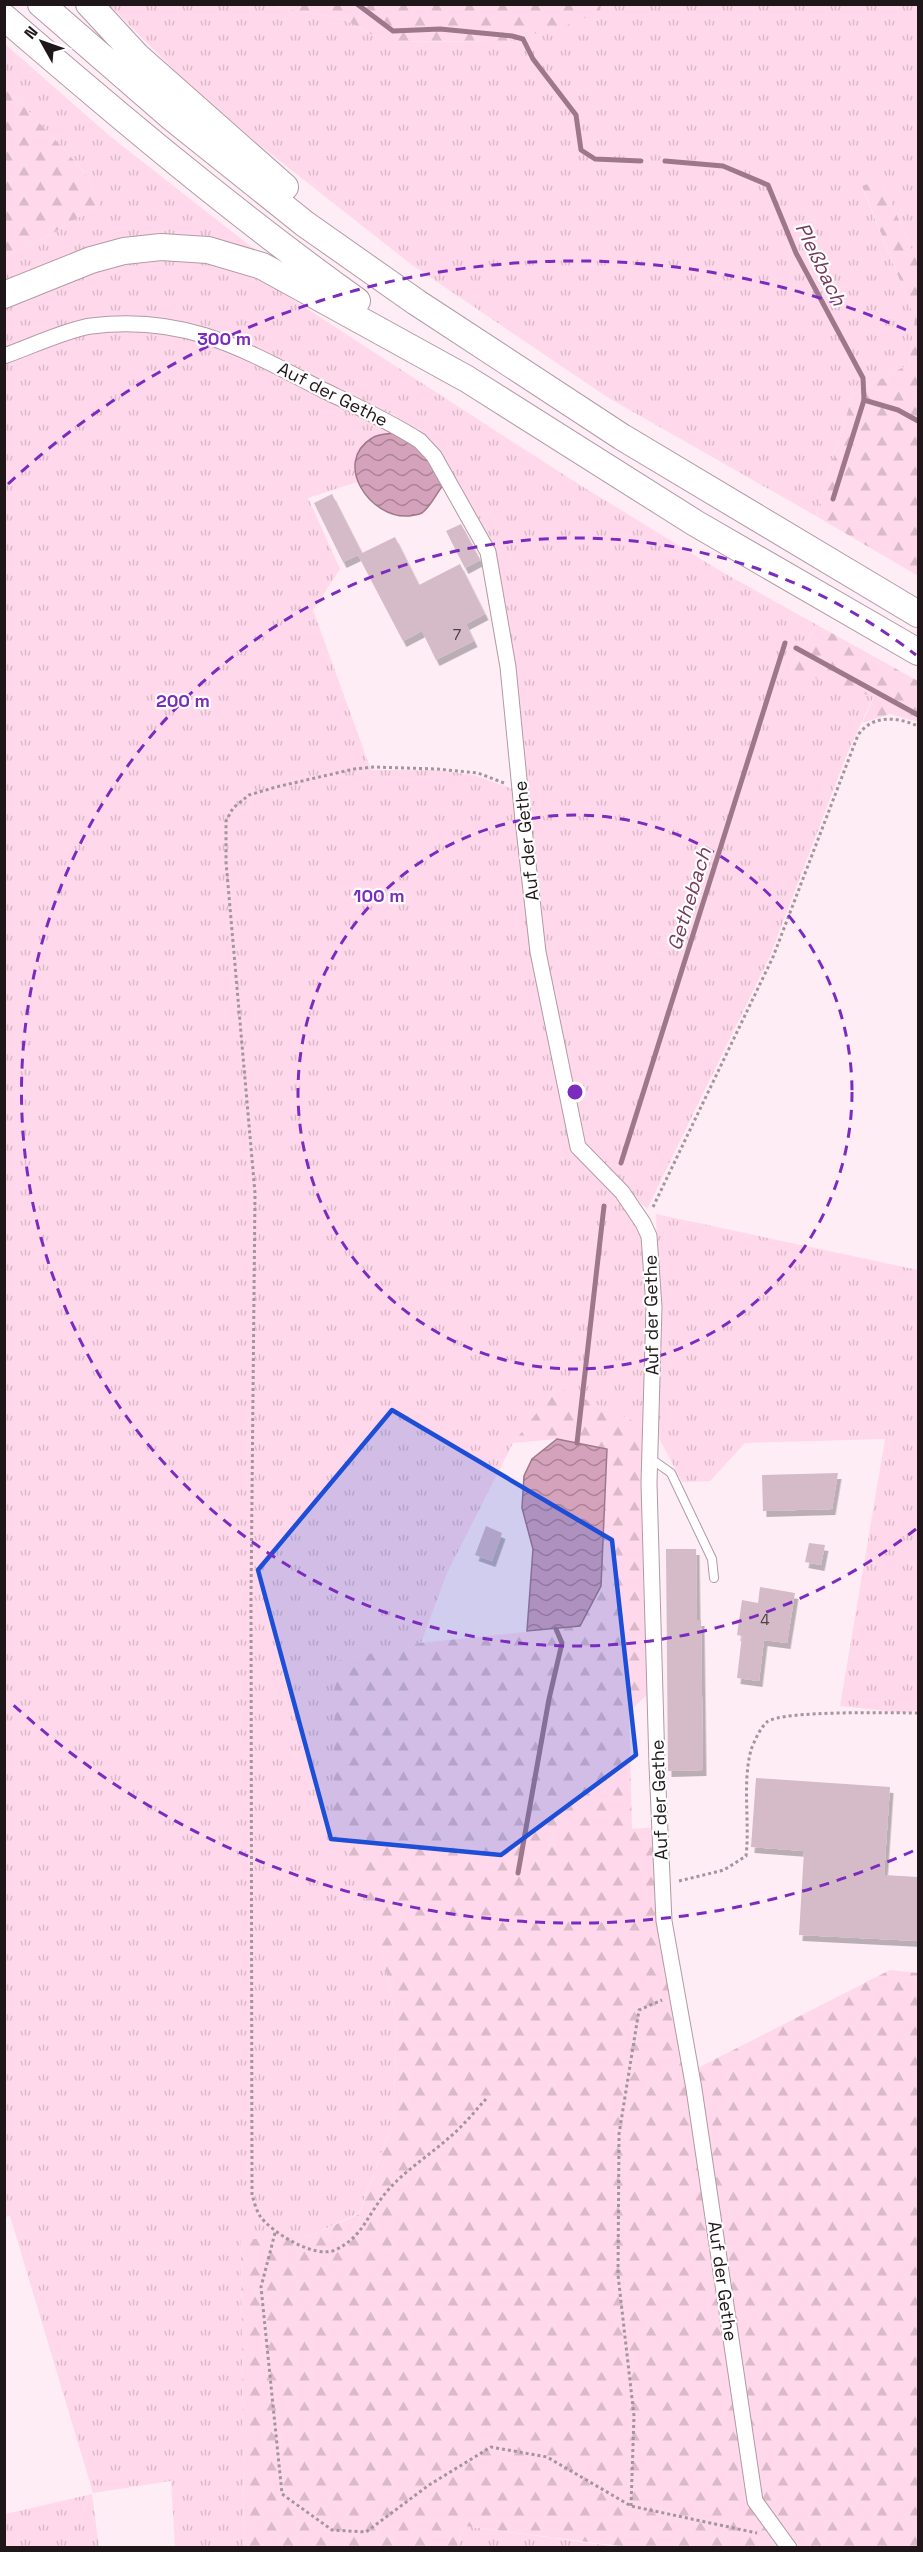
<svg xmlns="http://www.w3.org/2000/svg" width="923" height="2552" font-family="'Space Grotesk',sans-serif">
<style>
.grass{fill:url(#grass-tufts)}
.forest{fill:url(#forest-firs)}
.water{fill:url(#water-waves);stroke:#9e788a;stroke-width:1.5}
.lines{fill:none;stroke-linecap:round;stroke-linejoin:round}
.stream{stroke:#9e788a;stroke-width:5}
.building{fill:#d5bac7;filter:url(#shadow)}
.service-casing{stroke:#b399a5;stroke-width:10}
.minor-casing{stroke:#b399a5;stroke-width:17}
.motorway-casing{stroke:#b399a5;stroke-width:28}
.path{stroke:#a3959c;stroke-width:3;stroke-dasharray:3 3;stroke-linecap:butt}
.service{stroke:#fff;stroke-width:8}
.minor{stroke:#fff;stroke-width:15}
.motorway{stroke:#fff;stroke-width:26}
.marked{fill:#1d4ed8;fill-opacity:0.2;stroke:#1d4ed8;stroke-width:4.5;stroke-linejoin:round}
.ring{fill:none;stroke:#7b2cbf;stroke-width:3;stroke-dasharray:10 8}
.labels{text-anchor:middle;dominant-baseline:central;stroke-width:4.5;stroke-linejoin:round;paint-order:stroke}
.number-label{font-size:15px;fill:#4c3f45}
.street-label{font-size:18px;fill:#1f161a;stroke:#fff}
.water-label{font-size:20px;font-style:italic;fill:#783a5c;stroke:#fff}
.centre{fill:#7b2cbf;stroke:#fff;stroke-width:3}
.ring-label{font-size:18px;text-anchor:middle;font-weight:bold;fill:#7b2cbf;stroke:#fff;stroke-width:4.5;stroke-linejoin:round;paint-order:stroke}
</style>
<defs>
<pattern id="grass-tufts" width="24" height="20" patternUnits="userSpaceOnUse" patternTransform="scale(1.5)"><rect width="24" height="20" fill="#ffd9eb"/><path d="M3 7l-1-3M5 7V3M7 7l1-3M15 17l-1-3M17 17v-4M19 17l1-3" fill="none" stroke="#dabac9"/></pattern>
<pattern id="forest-firs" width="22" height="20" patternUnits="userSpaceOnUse" patternTransform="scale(1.5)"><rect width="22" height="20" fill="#ffd9eb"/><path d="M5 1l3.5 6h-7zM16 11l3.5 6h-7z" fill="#dabac9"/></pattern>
<pattern id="water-waves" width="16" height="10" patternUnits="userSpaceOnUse" patternTransform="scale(1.5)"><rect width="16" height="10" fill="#d4a2ba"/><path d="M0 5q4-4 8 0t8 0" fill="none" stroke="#ab8396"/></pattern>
<filter id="shadow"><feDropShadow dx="3.5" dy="6" stdDeviation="0" flood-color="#0004"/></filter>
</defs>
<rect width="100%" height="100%" fill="#feedf5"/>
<path class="grass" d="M253 4 272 6 343 19 384 41 503 42 574 22 600 11 601 5H918V264L881 179 862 187 915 318 909 364 853 394 816 516 607 397 412 265 210 106 109 5Z
M5 44 111 137 268 260 211 242 5 286V256L50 235 100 204 83 170 5 86Z
M148 258 211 262 267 283 572 480 717 569 817 625 790 670 874 696 849 749 770 956 647 1209 588 1151 550 982 491 550 433 447 394 415 342 392 395 433C363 447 353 443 357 482L308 498 340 569 313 610 371 770H436L474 775 513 789 556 1077 572 1153 618 1197 645 1238 648 1306 645 1426 557 1388 513 1443 447 1573 421 1643 336 1661 378 1935 397 2021 393 2122 359 2213 303 2239H241L244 2547H175L171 2481 93 2493 10 2216 5 2217V308L89 271Z
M656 1214 918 1270V1710L906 1713 840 1706 885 1439 745 1443 710 1481 682 1482 659 1438V1303Z
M92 2494 99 2547H5V2514Z
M464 2526 604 2545 627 2548H457Z"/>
<path class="forest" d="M253 5 601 4V5L600 11 574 23 503 42 384 41 343 19 272 6Z
M5 86 83 170 100 204 50 235 5 256Z
M881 179 918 264V576L816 516 853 394 909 364 915 318 862 186Z
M817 625 918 681V722L890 714 862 723 874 697 790 670Z
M557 1387 645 1426 651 1691 629 1712 632 1829 656 1827 720 2324 750 2502 761 2524 780 2547H627L464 2526 457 2547H244L241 2239H303L359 2214 393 2122 397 2021 378 1935 333 1811 336 1661 420 1643 580 1626 600 1586 608 1449 557 1439 513 1443Z
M890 1970 918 1973V2547H793L759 2499 694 2070Z"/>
<path class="water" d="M395 433 429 456 445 483C436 493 432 505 422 513 418 515 413 515 409 516 370 519 332 463 372 438 378 434 388 434 395 433Z
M557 1439 607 1449 601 1586 580 1626 527 1631 533 1549 522 1508 524 1476 532 1459Z"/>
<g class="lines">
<path class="stream" d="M357 4 393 31 440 29 512 36 523 39 533 59 576 115 581 150 595 159 641 161
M665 161 723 166 768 185 796 253 863 378 864 400 833 499
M864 400 898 410 918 421
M796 648 918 715
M621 1163 785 643
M577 1443 604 1206
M518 1873 549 1699 562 1643 556 1629"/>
</g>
<path class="building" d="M332 494 362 553 343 562 314 503Z
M461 524 480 560 465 568 446 531Z
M395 537 419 585 460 564 485 614 466 624 474 641 436 660 422 631 403 641 358 555Z
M838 1473 832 1509 763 1511 762 1475Z
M486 1526 502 1533 492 1561 475 1555Z
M809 1543 825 1545 821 1565 805 1562Z
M666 1549H696L697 1620H701L703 1770 668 1771Z
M760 1587 795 1593 787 1643 764 1640 759 1681 737 1678 742 1636 737 1635 742 1600 758 1603Z
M756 1778 890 1787 884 1875 918 1877V1941L799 1935 804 1851 751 1847Z"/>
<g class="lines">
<g class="service-casing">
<path id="service" d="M650 1458 671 1473 712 1559 714 1578"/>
</g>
<g class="minor-casing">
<path id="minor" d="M4 356C27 348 68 329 91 326 185 314 243 349 323 390 356 406 389 421 420 441L434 456 488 552 508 667 523 820 538 952 578 1147 622 1192 643 1223 649 1236 654 1307 649 1483 657 1765 664 1921 694 2089 755 2501 789 2548"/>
</g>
<g class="motorway-casing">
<path id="motorway" d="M41 4 170 116 305 224 416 302 622 437 918 614
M89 4 137 56 285 187
M4 17C119 116 234 213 357 301
M4 295 91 260 124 251 161 247 208 250 262 266 467 379 695 523 918 652"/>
</g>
<path class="path" d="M653 1207 773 957 858 735C873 714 897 717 918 726
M679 1881 724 1870 746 1856C750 1822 742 1784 751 1750 754 1742 760 1728 767 1722 781 1710 895 1713 918 1713
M486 2099C475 2111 464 2125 451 2136 431 2154 407 2169 389 2189 368 2212 364 2237 335 2250 315 2259 272 2233 260 2216 256 2210 254 2201 252 2195L251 1597 255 1193 226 862V821L233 808 249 795 276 787 354 769 374 767 437 769 478 773 504 783
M275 2233 261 2287 282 2494 332 2530 366 2532 429 2485 491 2447 547 2457 631 2506 757 2533
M631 2506 634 2416 618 2275 619 2134 639 2010 662 2000"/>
<use href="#service" class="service"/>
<use href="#minor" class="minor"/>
<use href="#motorway" class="motorway"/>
</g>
<path class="marked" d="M392 1410 612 1540 636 1755 501 1855 331 1839 258 1570Z"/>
<g class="ring">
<circle cx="575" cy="1092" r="277"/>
<path d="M916 1529A554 554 0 1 1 916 655"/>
<path d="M913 1851A831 831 0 0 1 8 1700M8 484A831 831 0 0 1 913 333"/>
</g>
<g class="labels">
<g class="number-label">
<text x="457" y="634">7</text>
<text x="765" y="1619">4</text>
</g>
<g class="street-label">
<text transform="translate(333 394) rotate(27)">Auf der Gethe</text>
<text transform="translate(526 841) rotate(-96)">Auf der Gethe</text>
<text transform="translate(651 1315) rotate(-91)">Auf der Gethe</text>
<text transform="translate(659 1800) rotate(-92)">Auf der Gethe</text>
<text transform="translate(723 2281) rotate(82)">Auf der Gethe</text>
</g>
<g class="water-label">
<text transform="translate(821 264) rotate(64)">Pleßbach</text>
<text transform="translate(689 899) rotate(-73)">Gethebach</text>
</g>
</g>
<circle cx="575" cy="1092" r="9" class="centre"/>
<g class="ring-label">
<text x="224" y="345">300 m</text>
<text x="183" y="707">200 m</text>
<text x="379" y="902">100 m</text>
</g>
<rect width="923" height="2552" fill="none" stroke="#1f161a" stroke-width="12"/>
<g transform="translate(42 42) rotate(310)" stroke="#ffffff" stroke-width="4.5" paint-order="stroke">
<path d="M0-4.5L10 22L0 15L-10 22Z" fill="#1f161a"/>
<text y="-9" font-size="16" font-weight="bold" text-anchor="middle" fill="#1f161a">N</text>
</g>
</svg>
